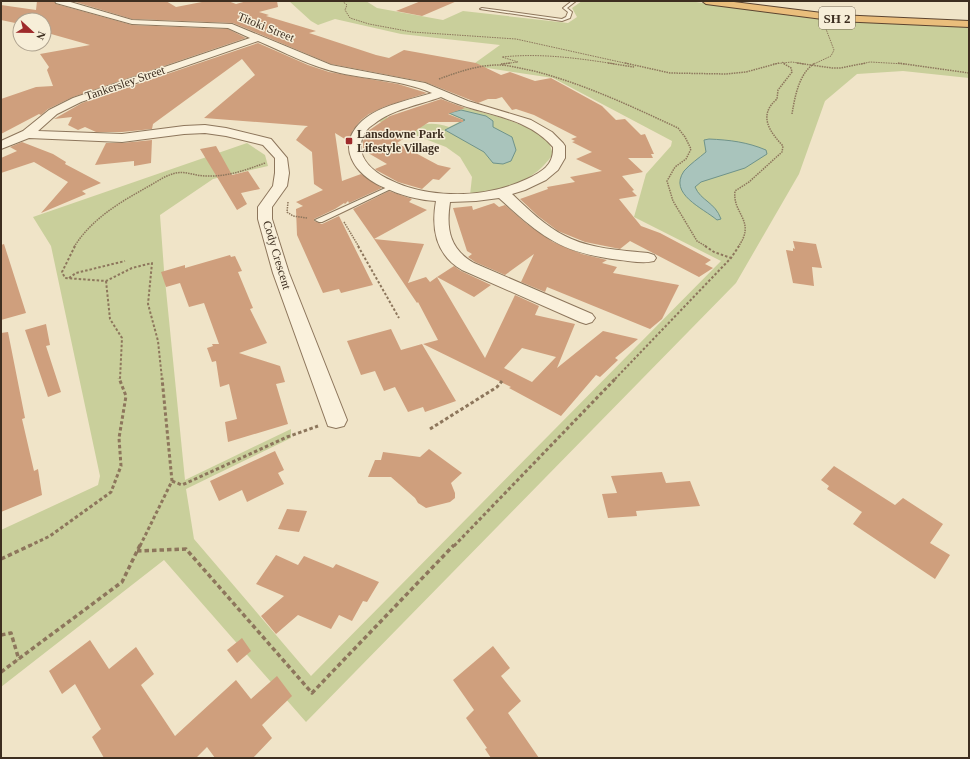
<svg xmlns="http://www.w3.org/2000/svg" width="970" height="759" font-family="Georgia,serif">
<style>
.green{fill:#c9cf9b}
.water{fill:#a9c4bc;stroke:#6f938a}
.building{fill:#cf9f7d;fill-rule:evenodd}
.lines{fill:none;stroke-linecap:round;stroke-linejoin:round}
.service-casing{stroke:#8d765c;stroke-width:2}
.minor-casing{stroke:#8d765c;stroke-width:2}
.trunk-casing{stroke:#5b4430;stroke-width:2}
.path-far4{stroke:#8d765c;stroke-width:1;stroke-dasharray:1.5 1;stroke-linecap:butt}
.path-far3{stroke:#8d765c;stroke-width:1.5;stroke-dasharray:1.5 1;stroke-linecap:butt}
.path-far2{stroke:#8d765c;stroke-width:2;stroke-dasharray:2.5 2;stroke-linecap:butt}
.path-far1{stroke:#8d765c;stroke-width:3;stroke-dasharray:3.5 2.5;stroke-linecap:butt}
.path{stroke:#8d765c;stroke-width:3.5;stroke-dasharray:4.5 3;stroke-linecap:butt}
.service{fill:#faf1dc;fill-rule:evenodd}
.minor{fill:#faf1dc;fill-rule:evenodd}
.trunk{fill:#eabe7c;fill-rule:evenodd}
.poi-dot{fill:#9e2a2b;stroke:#f7eed8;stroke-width:1.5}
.labels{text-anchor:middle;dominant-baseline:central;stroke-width:3;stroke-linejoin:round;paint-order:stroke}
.far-street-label{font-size:12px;fill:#3d2e20;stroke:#f7eed8}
.far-poi-label{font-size:12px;font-weight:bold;fill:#3d2e20;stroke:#f7eed8;text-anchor:start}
.shield{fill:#f7eed8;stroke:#756857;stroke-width:1}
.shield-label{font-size:13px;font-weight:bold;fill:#3d2e20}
</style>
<rect width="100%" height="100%" fill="#f0e4c8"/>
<path class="green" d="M289 1H366L377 8 443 20 463 11 568 23 577 17 572 8 582 1H689L833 21 969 27V78L903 71 857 74 825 101 799 174 736 283 306 722 164 560 1 687V530L98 485 100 476 51 246 33 217 247 143 265 155 268 166 213 179 160 215 164 270 185 480 291 429V438L186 489 194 539 311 676 721 261 634 217 646 174 671 146 672 141 553 78 487 68 461 73 431 84 423 82 475 63 500 45 401 34 335 19 318 25 311 21Z
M459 106C484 113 527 122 547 140 550 143 551 149 553 154 533 184 503 189 470 195L472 177 460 157 446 147 378 121 386 117 413 129C426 122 435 123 449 127L463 120 445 112Z"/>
<path class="water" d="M461 110 486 116 493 121V127L512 137 516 150 511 161 503 164 493 163 484 152 445 130 465 120 449 113Z
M709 139C730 140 747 142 766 150L767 154 745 168 701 182 695 187C701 201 715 202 721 219L717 220C703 208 668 194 684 171 690 164 699 158 706 152L704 140Z"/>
<path class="building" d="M37 1H54L56 4 132 25 228 29 246 38 73 97 48 109 41 115 39 114 1 134V99L36 87 53 86 47 70 49 67 40 54 90 45 44 32V20H20V24L1 20V5L36 10Z
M72 1H166L176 7 207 1H228L236 4 247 1H277L278 7 259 12 269 15 266 16 316 31 309 33 376 55 389 58 404 50 476 63 501 75 510 72 535 81 551 78 602 106 616 120 625 119 641 135 645 134 654 154H651L653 158H628L643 172 622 176 634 190 632 191 637 196 619 199 641 226 660 233 711 260 705 264 713 268 699 277 630 241 620 249 585 242 558 231 538 216 520 199 548 189 547 187 575 182 570 177 602 171 576 159 592 152 572 142 575 141 571 139 577 137 534 115 516 109 512 110 502 97 496 99H488L478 103 425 82 331 64 233 23 132 19Z
M421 1H457L422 16 396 11Z
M258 43 308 65 329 72 398 84 427 93 386 106 369 114 361 120 353 130 348 141 335 133 342 181 361 174 382 188 349 203 348 201 345 204 344 203 335 209 314 219V221L322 224 339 216 373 285 341 293 339 289 323 293 297 235 296 209 303 206 296 202 323 190 314 184 312 152 296 140 305 128 308 126 204 118 255 75 242 59 153 124 152 129 122 132H96L85 127 78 130 68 125 72 117 54 119 82 103Z
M441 99 465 108 448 114 463 120V122H429L397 143 438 165 451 168 439 180 433 179 422 189 398 182 376 170 375 169 387 164 363 150V141L368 131 390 116Z
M152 140 151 163 134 166V161L95 165 106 143H122Z
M22 142 53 154 66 162 65 164 101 183 82 191 86 194 41 213 68 182 34 162 1 173V158L17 151 10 147Z
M216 146 232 175 248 171 260 189 241 193 247 204 237 210 200 149Z
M389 191 412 199 409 202 427 210 374 239 353 209Z
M494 203 499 207 505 205 527 224 553 242 582 254 607 260 602 263 617 267 613 273 679 285 662 319 650 329 547 287 545 292 521 282 534 254 505 275 475 262 468 257 472 254 467 251 453 208 472 206 473 210Z
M374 239 424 244 408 283 426 277 430 282 437 277 485 358 515 295 539 306 535 315 575 324 557 368 603 331 638 339 615 358 618 360 600 377 596 375 561 416 509 388 511 387 423 344 438 340 418 302 417 303ZM522 348 556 357 532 382 504 368Z
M793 241 816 244 822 268 812 267 814 286 793 283 786 250 793 251V248L795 249Z
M4 244 26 313 1 320V245Z
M230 255 231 257 235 256 242 271 238 272 253 308 250 309 267 343 239 353 280 366 285 382 276 384 288 424 228 442 225 422 237 419 229 384 220 387 216 361 212 362 207 348 213 346 212 344H219L204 303 189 307 180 283 166 287 161 272 185 265V268Z
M454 266 461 271 491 285 474 297 437 277Z
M46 324 50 345 46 346 61 392 48 397 25 330Z
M391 329 401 350 422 344 456 401 425 412 423 407 408 412 395 387 384 391 375 371 361 375 347 341Z
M8 332 25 418 22 419 34 471 38 469 42 495 1 512V333Z
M429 449 462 473 451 483 455 493V498L450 502 426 508 418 503 415 498 391 477H368L375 460H381L383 452 420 457Z
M275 451 284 470 278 473 284 484 247 502 242 490 219 501 210 481Z
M834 466 895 505 903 498 943 524 930 543 950 555 935 579 853 524 862 512 827 489 829 486 821 480Z
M662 472 666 483 690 481 700 506 636 511 637 516 608 518 602 494 617 493 611 476Z
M287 509 307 511 299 532 278 529Z
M276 555 298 565 304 556 333 568 336 564 379 582 367 602 363 601 352 621 339 615 331 629 298 615 276 634 261 616 284 596 256 584Z
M242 638 251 651 237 663 227 650Z
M90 640 109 669 136 647 154 674 141 685 175 736 236 680 251 699 277 676 292 696 262 725 272 738 253 758H215L207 747 196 758H104L92 737 101 729 75 684 62 694 49 671Z
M493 646 510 668 501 676 521 701 508 713 539 758H491L485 749 487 748 466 718 474 710 453 680Z"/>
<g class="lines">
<g class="service-casing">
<path id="service" d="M572 1H576L567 8 572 12 570 18 562 21 480 9 482 8 562 19 566 17 568 12 563 8Z
M392 185 397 186 322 222H319L315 220Z"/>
</g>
<g class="minor-casing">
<path id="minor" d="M55 1H67L132 20 232 24 331 65 425 83 468 101 531 120 552 132 563 143 565 146V158L558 170 546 180 525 190 512 194C528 209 545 226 565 236 590 249 620 250 648 253L654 255 656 258 654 261C643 264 631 261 620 260 561 253 542 237 499 198L476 201 450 202C446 228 449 249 474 263L592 314 595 318 592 322 586 324 580 322 462 270C436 255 431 229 436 201 418 200 400 195 383 187 356 175 334 147 362 121 380 105 410 100 432 93 403 80 371 80 340 73 312 67 284 52 258 41L81 102 57 114 38 131 122 134 184 126 205 125 226 128 271 139 287 158 289 173 287 186 272 207V219L289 273 347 420 344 426 336 428 328 426 273 273 258 219V207L273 186 275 173V158L263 145 226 136 205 133 184 134 122 142 29 138 1 149V141L23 131 49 110 73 98 250 38 228 28 132 24 56 3ZM441 97C477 115 525 114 553 147 554 165 542 172 527 179 497 193 462 197 429 192 407 189 358 173 361 144 362 135 367 128 374 124 393 109 419 105 441 97Z"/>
</g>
<g class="trunk-casing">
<path id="trunk" d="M702 1H726L838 15 969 21V27L838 21 706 4Z"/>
</g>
<path class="path-far4" d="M342 1 347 5 345 10 350 18 369 24 412 32 516 39 629 64
M782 62 785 64
M503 64 518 62 502 57C540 53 577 58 615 64
M773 64 792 62 804 64
M814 64 831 56 834 50 826 29
M861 64 870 62 905 64"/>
<path class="path-far3" d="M608 63 634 67
M625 63 670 73 726 74 746 72 779 63
M797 63 832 68H840L866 63
M898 63 969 73
M501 64 511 63
M439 79C458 72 478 65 498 65 510 65 522 69 534 71 584 84 631 106 678 128L685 137 691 149 686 159 675 167 667 181 673 201 697 241 707 247
M792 114C795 96 799 73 815 63
M288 202 287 212 293 216 307 218
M344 222 359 247
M74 247C92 218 122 201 151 185 159 180 167 175 176 173 186 171 196 176 206 176 227 177 246 170 265 163
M738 247C757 221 732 214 735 191L749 182 782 152 783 146C769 131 758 115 777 99L778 90 792 72 791 68 783 63"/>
<path class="path-far2" d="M75 246 62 272 65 278 106 281 132 268 152 263 148 304 158 341 162 379
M358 246 399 318
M705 246 714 252 731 258
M69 278 76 273 125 261
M106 281 110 319 122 338 120 379
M615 379 731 258 739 246"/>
<path class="path-far1" d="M430 429 497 387 502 381
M172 481 182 485 287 437 318 426
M29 546 50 536 111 492 121 466 119 438 126 396 119 378
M140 546 172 481 162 378
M454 546 616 378"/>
<path class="path" d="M137 551 186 549 312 693 454 545
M1 559 31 545
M1 635 11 633 19 660
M1 672 122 582 140 545"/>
<use href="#service" class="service"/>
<use href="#minor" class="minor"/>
<use href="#trunk" class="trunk"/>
</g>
<rect class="poi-dot" x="345" y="137" width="8" height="8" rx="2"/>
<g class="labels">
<g class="far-street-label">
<text transform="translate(266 27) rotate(22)">Titoki Street</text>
<text transform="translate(125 83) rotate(-19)">Tankersley Street</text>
<text transform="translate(277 255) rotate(73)">Cody Crescent</text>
</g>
<g class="far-poi-label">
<text x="357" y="134">Lansdowne Park<tspan x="357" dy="14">Lifestyle Village</tspan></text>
</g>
<rect class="shield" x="819" y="7" width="36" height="22" rx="3"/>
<g class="shield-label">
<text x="837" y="18">SH 2</text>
</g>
</g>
<rect width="970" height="759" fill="none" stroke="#3d2e20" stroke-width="4"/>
<g transform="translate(32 32) rotate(112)"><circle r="19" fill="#f7eed8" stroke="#ada18e"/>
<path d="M0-3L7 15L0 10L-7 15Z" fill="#9e2a2b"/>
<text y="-6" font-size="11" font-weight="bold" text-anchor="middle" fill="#3d2e20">N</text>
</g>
</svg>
